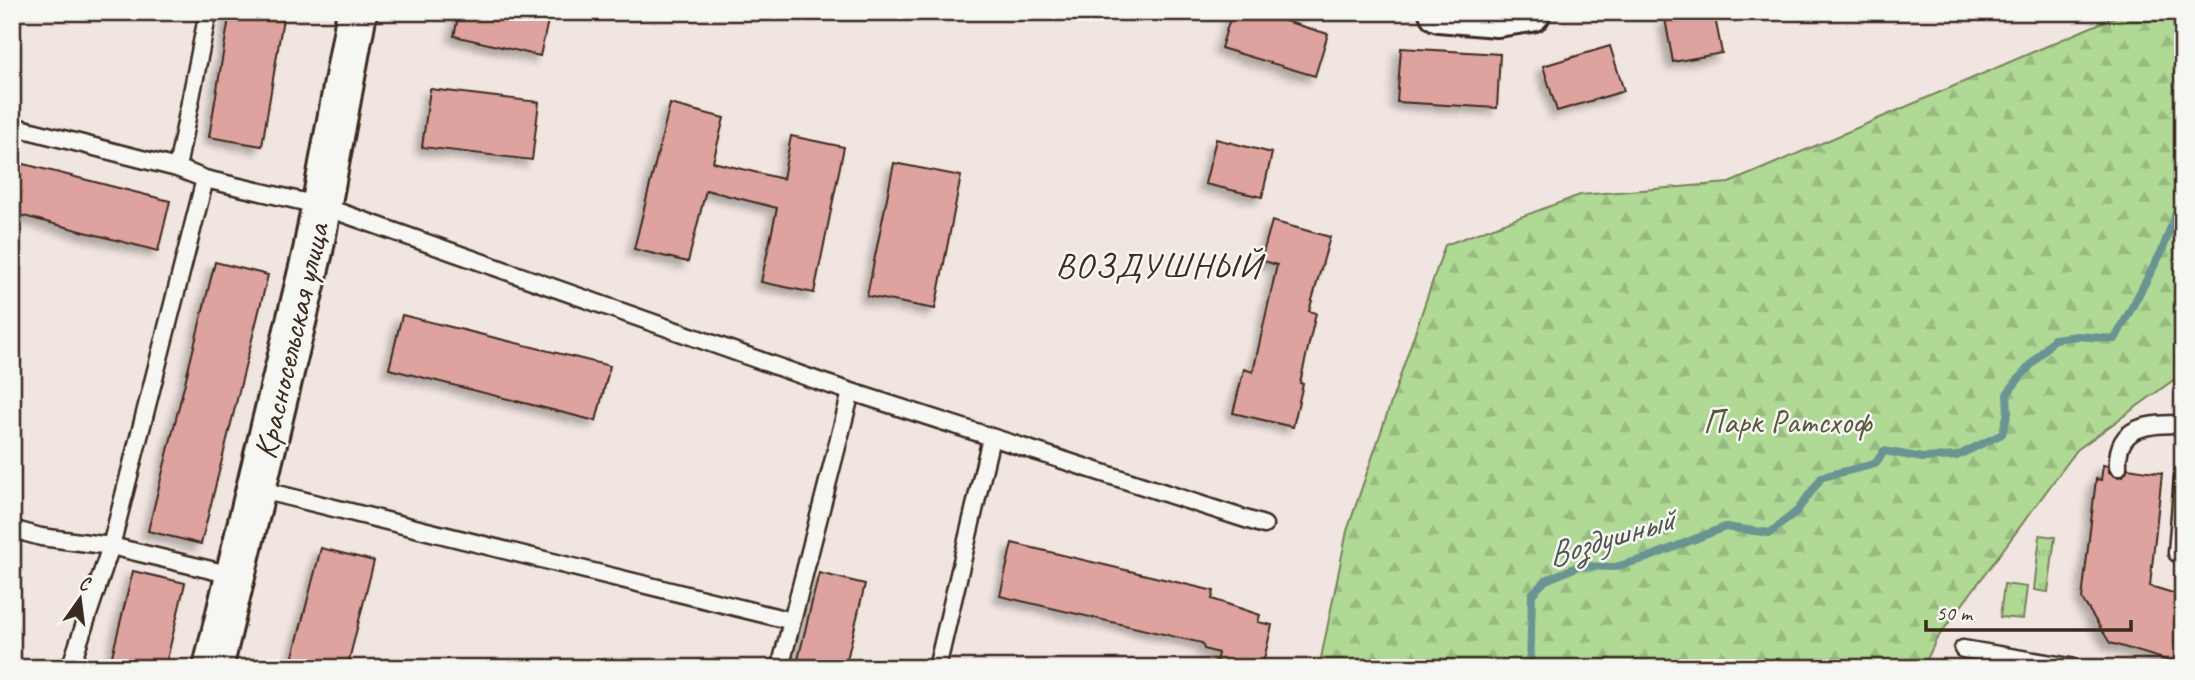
<svg xmlns="http://www.w3.org/2000/svg" width="2195" height="680" font-family="Caveat,sans-serif">
<style>
.forest{fill:url(#forest-firs);stroke:#76825a;stroke-width:2}
.park{fill:url(#park-tufts);stroke:#76825a;stroke-width:2}
.lines{fill:none;stroke-linecap:round;stroke-linejoin:round}
.stream{stroke:#6a9492;stroke-width:8}
.building{fill:#dea39e;stroke:#3b2a1e;stroke-width:2;filter:url(#shadow)}
.lane-casing{stroke:#3b2a1e;stroke-width:21}
.secondary-casing{stroke:#3b2a1e;stroke-width:44}
.lane{stroke:#f6f6f2;stroke-width:16}
.secondary{stroke:#f6f6f2;stroke-width:38}
.labels{text-anchor:middle;dominant-baseline:central;stroke-width:5;stroke-linejoin:round;paint-order:stroke}
.street-label{font-size:33px;fill:#3b2a1e;stroke:#f6f6f2}
.park-label{font-size:33px;fill:#58563c;stroke:#f6f6f2}
.neighbourhood-label{font-size:35px;letter-spacing:2px;fill:#3b2a1e;stroke:#f6f6f2}
.water-label{font-size:35px;font-style:italic;fill:#4f564e;stroke:#f6f6f2}
</style>
<defs>
<pattern id="forest-firs" width="22" height="20" patternUnits="userSpaceOnUse" patternTransform="scale(1.75)"><rect width="22" height="20" fill="#b0d995"/><path d="M5 1l3.5 6h-7zM16 11l3.5 6h-7z" fill="#98ba80"/></pattern>
<pattern id="park-tufts" width="24" height="20" patternUnits="userSpaceOnUse" patternTransform="scale(1.75)"><rect width="24" height="20" fill="#b0d995"/><path d="M3 7l-1-3M5 7V3M7 7l1-3M15 17l-1-3M17 17v-4M19 17l1-3" fill="none" stroke="#98ba80"/></pattern>
<filter id="shadow"><feDropShadow dx="-6" dy="6" stdDeviation="3.5" flood-color="#0004"/></filter>
</defs>
<rect width="100%" height="100%" fill="#f1e5e1"/>
<filter id="ink" filterUnits="userSpaceOnUse"><feTurbulence type="fractalNoise" baseFrequency=".0143" numOctaves="2"/><feDisplacementMap in="SourceGraphic" scale="14" xChannelSelector="R" yChannelSelector="G"/><feConvolveMatrix kernelMatrix="1 2 1 2 8 2 1 2 1" color-interpolation-filters="sRGB"/></filter>
<g filter="url(#ink)">
<path class="forest" d="M2126 12H2183V373L2077 450 1936 640 1923 668H1319L1347 531 1445 245 1580 195 1729 183Z"/>
<path class="park" d="M2040 535 2055 537 2048 592 2034 590Z
M2004 584 2027 587 2023 619 2000 617Z"/>
<g class="lines">
<path class="stream" d="M1530 668 1532 594 1546 580 1579 566 1615 567 1647 558 1725 527 1770 533 1797 511 1822 477 1875 464 1884 451 1923 458 1957 456 2002 434 2008 413 2007 394 2020 377 2054 339 2078 336 2115 339 2162 251 2176 213 2183 205"/>
</g>
<path class="building" d="M230 12H284L262 146 209 137Z
M459 12H550L540 56 454 36Z
M1232 12H1255L1328 34 1315 76 1221 48Z
M1702 12H1714L1722 53 1673 62 1665 19Z
M1610 46 1624 91 1557 111 1543 66Z
M1401 48 1500 54 1497 108 1397 102Z
M430 89 539 102 532 160 422 147Z
M670 104 724 118 713 162 783 179 791 136 844 147 814 293 761 282 777 208 706 190 688 262 634 249Z
M1216 139 1272 153 1262 197 1205 184Z
M12 161 170 201 158 251 12 213Z
M894 163 961 176 935 309 867 296Z
M1272 221 1330 237 1309 311 1316 313 1300 383 1303 384 1293 427 1233 413 1244 369 1253 372 1277 265 1261 260Z
M215 262 268 275 201 544 148 531Z
M402 315 610 366 596 421 389 369Z
M2103 465 2108 466 2109 472 2117 477 2123 476 2128 468 2162 473 2150 586 2183 596V665L2110 643 2082 599 2096 479 2101 480Z
M1012 543 1214 591 1212 599 1260 615 1258 622 1272 625 1262 668H1215L1218 653 1204 649 1202 643 1000 596Z
M321 548 374 561 347 668H290Z
M133 571 185 583 165 668H109Z
M819 573 865 584 845 668H796Z"/>
<g class="lines">
<g class="lane-casing">
<path id="lane" d="M12 126 177 168 205 179 322 206 821 382 1264 525
M177 168 208 12
M2118 467C2116 424 2150 424 2183 424
M2183 477 2177 553 2183 554
M257 489 792 621
M12 529 41 537 111 546 236 576
M1963 649 2076 668
M70 668 111 546 205 179
M780 668 851 392
M937 668 991 438"/>
</g>
<g class="secondary-casing">
<path id="secondary" d="M1439 12 1497 17 1531 12
M213 668 313 251 357 12"/>
</g>
<use href="#lane" class="lane"/>
<use href="#secondary" class="secondary"/>
</g>
</g>
<g class="labels">
<g class="street-label">
<text transform="translate(291 341) rotate(-77)">Красносельская улица</text>
</g>
<g class="park-label">
<text x="1787" y="422">Парк Ратсхоф</text>
</g>
<g class="neighbourhood-label">
<text x="1159" y="265">ВОЗДУШНЫЙ</text>
</g>
<g class="water-label">
<text transform="translate(1610 537) rotate(-17)">Воздушный</text>
</g>
</g>
<rect width="2195" height="680" fill="none" stroke="#f6f6f2" stroke-width="42"/>
<rect x="21" y="21" width="2153" height="638" fill="none" stroke="#3b2a1e" stroke-width="2.5" filter="url(#ink)"/>
<g transform="translate(80 599) rotate(14)" stroke="#f6f6f2" stroke-width="5" paint-order="stroke">
<path d="M0-5L12 26L0 18L-12 26Z" fill="#3b2a1e"/>
<text y="-10" font-size="19" font-weight="bold" text-anchor="middle" fill="#3b2a1e">С</text>
</g>
<path d="M1926 620v10h205v-10" fill="none" stroke="#3b2a1e" stroke-width="3.5"/>
<text x="1936" y="620" font-size="21" fill="#3b2a1e" stroke="#f6f6f2" stroke-width="5" paint-order="stroke">50 m</text>
</svg>
